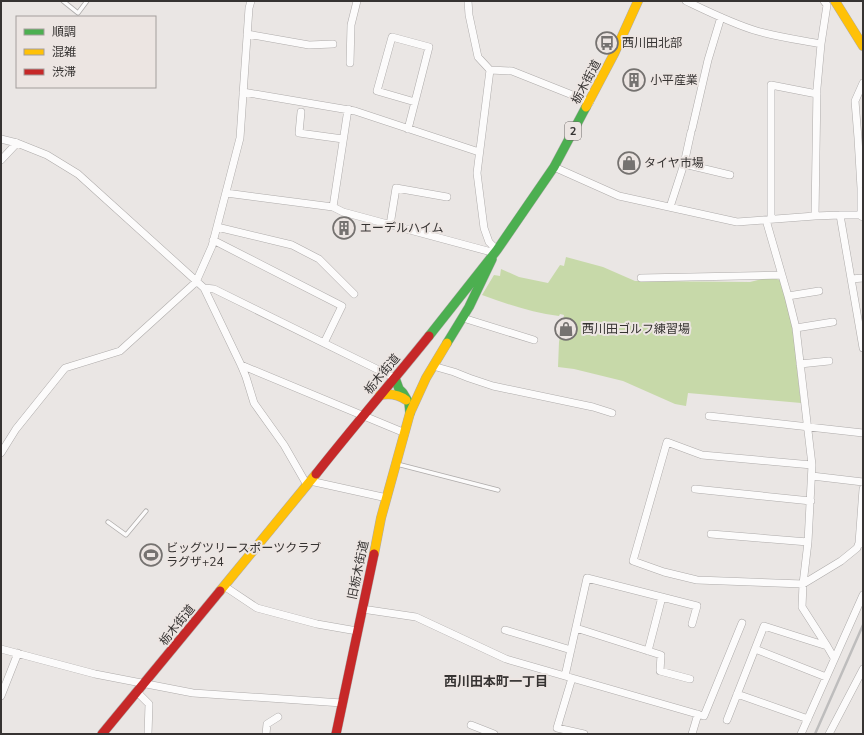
<svg xmlns="http://www.w3.org/2000/svg" width="864" height="735" font-family="'Nunito Sans','Noto Sans JP',sans-serif">
<style>
.green{fill:#c7d9a9}
.lines{fill:none;stroke-linecap:round;stroke-linejoin:round}
.lane-casing{stroke:#aeabaa;stroke-width:5}
.street-casing{stroke:#aeabaa;stroke-width:8}
.fast-casing{stroke:#aeabaa;stroke-width:10}
.slow-casing{stroke:#aeabaa;stroke-width:10}
.jam-casing{stroke:#aeabaa;stroke-width:10}
.lane{stroke:#fcfbfb;stroke-width:3.5}
.street{stroke:#fcfbfb;stroke-width:7}
.fast{stroke:#4caf50;stroke-width:9}
.slow{stroke:#ffc107;stroke-width:9}
.jam{stroke:#c62828;stroke-width:9}
.rail{stroke:#bebdbd;stroke-width:2.5}
.labels{text-anchor:middle;dominant-baseline:central;stroke-width:4;stroke-linejoin:round;paint-order:stroke}
.shield{fill:#ece5e2;stroke:#6d6867;stroke-width:1}
.shield-label{font-size:11px;font-weight:bold;fill:#363332}
.poi-label{font-size:12px;fill:#363332;stroke:#ece5e2;text-anchor:start}
.street-label{font-size:12px;fill:#363332;stroke:#ece5e2}
.neighbourhood-label{font-size:13px;font-weight:bold;fill:#363332;stroke:#ece5e2}
</style>
<rect width="100%" height="100%" fill="#eae6e4"/>
<path class="green" d="M566 257 603 267 635 281 750 282 770 277 780 280C795 319 796 362 801 403L688 393 686 406 675 404 623 381 574 369 558 367 559 342 564 315 560 314 559 316C532 313 507 304 482 295L494 275 500 276 501 269 519 277 548 283 560 265 564 266Z"/>
<g class="lines">
<g class="lane-casing">
<path id="lane" d="M63 1 78 13 87 1
M397 464 498 490
M108 522 126 535 146 511"/>
</g>
<g class="street-casing">
<path id="street" d="M468 1 469 15 478 57 490 70 477 173 484 228 489 242 497 250
M686 1C709 12 733 24 757 31 778 37 800 40 821 44
M247 34 309 45 333 44
M350 63 351 25 357 1
M490 70 512 71 590 102
M863 83 855 101 858 138 861 188H863
M243 92 355 111 479 152
M301 112 299 133 343 139
M408 129 429 47 392 37 377 91 415 102
M692 129 708 60 721 17
M1 139 17 143 47 155 78 174 204 288 214 289 395 378
M1 160 17 143
M684 164 730 175
M554 167 619 196 737 222 815 216 840 215H863
M861 188V216L863 217
M226 193 333 207 343 212 495 253
M333 207 348 109
M670 207 684 164 691 132
M840 215 863 348
M815 216 817 88 821 44 827 5 824 1
M771 219V85L817 94
M766 220 788 296 796 328 833 322
M390 225 396 188 447 197
M217 227 292 245 319 259 354 294
M213 240 342 306 324 343
M641 278 782 275
M851 279 863 278
M204 288 241 365 246 377 254 403 284 445 307 485
M788 296 819 291
M463 318 534 340
M796 328 812 465 808 542 803 584 802 607 827 646 834 658
M800 364 829 361
M241 365 405 433
M433 366 454 372 469 378 493 386 593 407 612 413
M709 416 863 433
M1 453 16 429 65 368 120 351 196 282 212 246 240 138 249 8 251 1
M812 465 702 455 667 442 633 561 664 572 697 580 803 584 841 561 857 548 859 543
M812 476 863 482
M310 481 387 498
M695 489 811 501
M711 534 808 542
M863 544 859 543 863 489
M224 586 257 608 317 624 357 631
M362 609 416 617 506 659 704 716 742 623
M576 628 661 655 660 671 690 679
M505 630 571 650
M1 649 95 674 193 693 342 703
M755 649 826 677
M648 651 662 597
M565 676 587 578 697 606 692 624
M572 678 557 728 584 734
M137 692 149 704 148 734
M737 694 808 719
M1 696 18 653
M727 720 764 626 827 646
M471 725 494 734
M266 734 267 724 278 717
M692 734 698 714
M801 734 863 595
M829 734 863 669"/>
</g>
<g class="fast-casing">
<path id="fast" d="M429 336 497 250 554 167 586 107
M447 343 469 307 492 259
M395 378 399 389 403 393 409 403 410 413"/>
</g>
<g class="slow-casing">
<path id="slow" d="M835 1 863 46
M586 107 614 54 638 1
M380 395C390 393 398 394 406 400
M374 554 381 518 410 413 426 378 447 343
M220 591 316 474"/>
</g>
<g class="jam-casing">
<path id="jam" d="M316 474C353 427 392 382 429 336
M102 734 220 591
M336 734 374 554"/>
</g>
<use href="#lane" class="lane"/>
<use href="#street" class="street"/>
<use href="#fast" class="fast"/>
<use href="#slow" class="slow"/>
<use href="#jam" class="jam"/>
<path class="rail" d="M815 734 863 625"/>
</g>
<defs>
<g id="bus-ring" transform="scale(1.15)"><circle r="9.5" fill="#ece5e2" stroke="#757270" stroke-width="1.5"/><path d="M-5-6H5V4H4V6H2V4H-2V6H-4V4H-5ZM-3.5-4V0h7V-4ZM-3.5 1.2v1.5H-2V1.2ZM2 1.2v1.5H3.5V1.2Z" fill="#757270"/></g>
<g id="building-ring" transform="scale(1.15)"><circle r="9.5" fill="#ece5e2" stroke="#757270" stroke-width="1.5"/><path d="M-4-6H4V6H1V3H-1V6H-4ZM-2.5-4.3h1.7v1.8h-1.7ZM.8-4.3h1.7v1.8H.8ZM-2.5-1h1.7V.8h-1.7ZM.8-1h1.7V.8H.8Z" fill="#757270"/></g>
<g id="shop-ring" transform="scale(1.15)"><circle r="9.5" fill="#ece5e2" stroke="#757270" stroke-width="1.5"/><path d="M-5-2.5h2.3a2.7 3.5 0 0 1 5.4 0H5L5.5 6h-11ZM-1.5-2.5h3a1.5 2.3 0 0 0-3 0Z" fill="#757270"/></g>
<g id="stadium-ring" transform="scale(1.15)"><circle r="9.5" fill="#ece5e2" stroke="#757270" stroke-width="1.5"/><path d="M0-5a6.5 5 0 1 0 0 10a6.5 5 0 1 0 0-10ZM-3.5-1.8h7v3.6h-7Z" fill="#757270"/></g>
</defs>
<g fill-rule="evenodd">
<use href="#bus-ring" x="607" y="43"/>
<use href="#building-ring" x="634" y="80"/>
<use href="#shop-ring" x="629" y="163"/>
<use href="#building-ring" x="344" y="228"/>
<use href="#shop-ring" x="566" y="329"/>
<use href="#stadium-ring" x="151" y="555"/>
</g>
<g class="labels">
<rect class="shield" x="565" y="122" width="16" height="18" rx="3"/>
<g class="shield-label">
<text x="573" y="131">2</text>
</g>
<g class="poi-label">
<text x="622" y="43">西川田北部</text>
<text x="650" y="80">小平産業</text>
<text x="644" y="163">タイヤ市場</text>
<text x="360" y="228">エーデルハイム</text>
<text x="582" y="329">西川田ゴルフ練習場</text>
<text x="166" y="548">ビッグツリースポーツクラブ<tspan x="166" dy="14">ラグザ+24</tspan></text>
</g>
<g class="street-label">
<text transform="translate(586 82) rotate(-62)">栃木街道</text>
<text transform="translate(382 374) rotate(-50)">栃木街道</text>
<text transform="translate(358 570) rotate(-78)">旧栃木街道</text>
<text transform="translate(177 625) rotate(-51)">栃木街道</text>
</g>
<g class="neighbourhood-label">
<text x="496" y="682">西川田本町一丁目</text>
</g>
</g>
<rect width="864" height="735" fill="none" stroke="#363332" stroke-width="4"/>
<rect x="16" y="16" width="140" height="72" fill="#ece5e2" stroke="#a39e9c"/>
<rect x="24" y="29" width="20" height="6" fill="#4caf50" stroke="#a39e9c"/>
<text x="52" y="36" font-size="12" fill="#363332">順調</text>
<rect x="24" y="49" width="20" height="6" fill="#ffc107" stroke="#a39e9c"/>
<text x="52" y="56" font-size="12" fill="#363332">混雑</text>
<rect x="24" y="69" width="20" height="6" fill="#c62828" stroke="#a39e9c"/>
<text x="52" y="76" font-size="12" fill="#363332">渋滞</text>
</svg>
